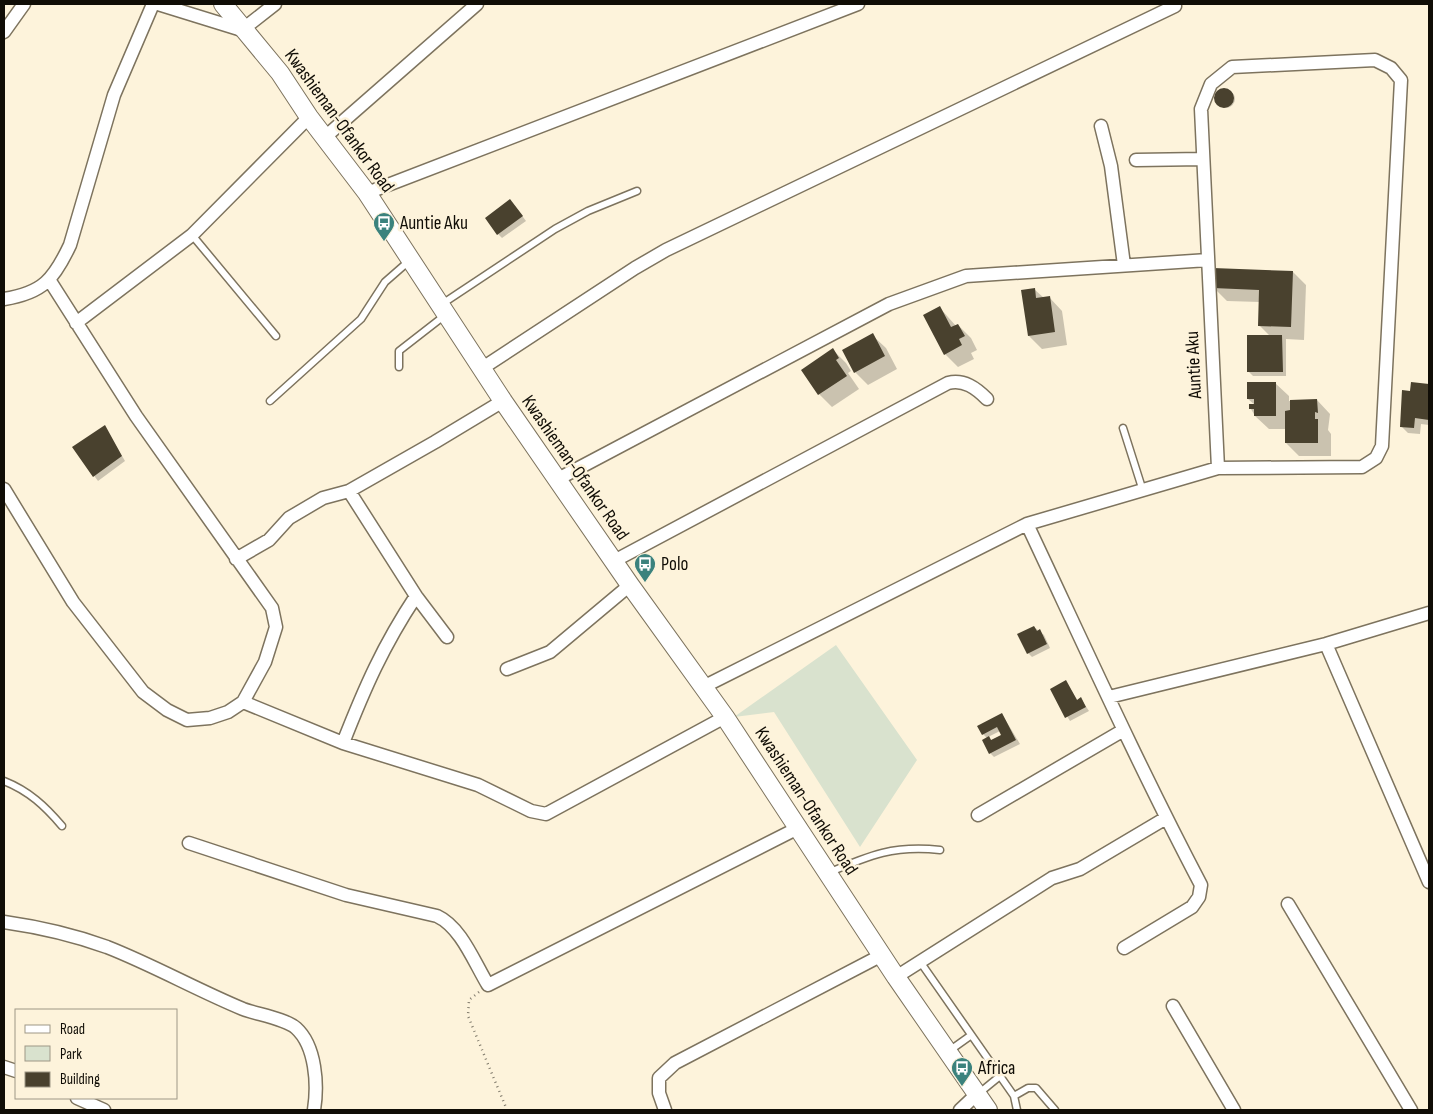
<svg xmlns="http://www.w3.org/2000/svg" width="1433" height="1114" font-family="'Sofia Sans Condensed',sans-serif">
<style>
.green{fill:#d9e2ce}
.shadow{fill:#0003;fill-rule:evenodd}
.building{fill:#49412e}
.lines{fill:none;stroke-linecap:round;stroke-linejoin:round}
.lane-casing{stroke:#7d735e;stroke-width:9}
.street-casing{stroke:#7d735e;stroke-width:15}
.secondary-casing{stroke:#7d735e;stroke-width:20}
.path{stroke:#817b6c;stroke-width:2.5;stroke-dasharray:1 4;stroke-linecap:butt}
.lane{stroke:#fff;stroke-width:6}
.street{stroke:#fff;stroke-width:12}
.secondary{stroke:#fff;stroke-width:18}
.labels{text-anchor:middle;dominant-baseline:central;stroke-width:5;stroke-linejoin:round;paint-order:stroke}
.street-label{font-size:19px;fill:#100d06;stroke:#fdf3db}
.poi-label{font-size:19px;fill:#100d06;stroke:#fdf3db;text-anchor:start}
</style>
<rect width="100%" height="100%" fill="#fdf3db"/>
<path class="green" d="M836 645 917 760 860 847 774 712 734 717Z"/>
<path class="shadow" d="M1217 99a9 9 0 1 1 18 0a9 9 0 1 1-18 0Z
M514 205 526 221 502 238 498 234Z
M1293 272 1306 285 1304 340 1286 339V376H1253L1249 372 1270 336 1259 325 1260 302 1227 301 1214 288Z
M1034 289 1044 298 1049 297 1062 311 1067 345 1042 349 1029 336 1023 291Z
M940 308 956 326 958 325 971 338 977 350 971 353 974 359 958 367 945 354Z
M872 335 886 348 897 369 868 385 855 372Z
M833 350 846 363 851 371 848 373 859 389 832 407 819 394Z
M1275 383 1289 396V401L1317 400 1330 414 1328 430 1331 434V456H1299L1286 443V429H1269L1255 416 1251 409 1255 405 1248 399Z
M1412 383 1429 385V425L1421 424 1420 434 1408 433 1402 427Z
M105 427 125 461 98 481 73 447Z
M1034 627 1044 635 1050 648 1032 657 1028 653Z
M1066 682 1078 701 1081 699 1089 711 1070 721 1051 690Z
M1002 714 1020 744 994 757 990 753 988 739 983 734ZM1000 731 1003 735 992 741 988 737Z"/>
<path class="building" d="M1214 98a10 10 0 1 1 20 0a10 10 0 1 1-20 0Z
M510 199 523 216 497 235 485 218Z
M1213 268 1293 271 1291 327 1258 326 1259 290 1213 288Z
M1035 288 1036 298 1050 296 1055 332 1028 336 1021 290Z
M940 306 951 327 958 324 965 336 959 339 962 345 944 355 923 315Z
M873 333 885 356 854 373 842 350Z
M1247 335H1282L1283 372H1247Z
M833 348 839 358 836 360 847 376 818 395 801 370Z
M1247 382H1276V416H1254V409H1249V404H1254V399H1247Z
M1411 382 1429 384V420L1415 418 1414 428 1400 427 1402 390 1410 391Z
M1317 399 1318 413 1315 412V419H1318V443H1285V411L1290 410V400Z
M105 425 122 456 93 477 72 447Z
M1034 626 1037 631 1040 629 1047 644 1027 654 1017 634Z
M1066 680 1077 700 1081 697 1086 707 1065 718 1050 689Z
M1002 713 1016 740 989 754 982 740 989 736 991 740 1001 735 997 727 982 735 977 726Z"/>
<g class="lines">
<g class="lane-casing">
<path id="lane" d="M192 235 276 336
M442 304 555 229 588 211 637 191
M399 367V351L444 316
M270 401 361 319 385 282 409 261
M1123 428 1143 491
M4 781C29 791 45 806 62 826
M828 873C870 855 894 845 940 850
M921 963 1014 1096 1017 1110
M949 1051 970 1036
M978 1094 1000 1076
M1014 1096 1028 1088H1036L1055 1110"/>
</g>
<g class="street-casing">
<path id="street" d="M158 4 242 30 275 4
M4 32 24 4
M1101 126 1111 166 1124 265
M324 138 477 4
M1136 160 1203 159
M367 193 858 4
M4 299C43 293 54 279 70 245L114 95 153 4
M76 323 192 235 309 117
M481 369 635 268 666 250 1175 6
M558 479 889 304 966 276 1208 260
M4 489 73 602 143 692 167 710 187 720 210 718 228 712 243 702 265 662 276 627 272 608 136 416 50 281
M349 491 416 596 447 637
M1027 524C1084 645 1139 767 1201 885L1199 897 1192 907 1124 948
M236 559 269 540 289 518 323 498 349 491 435 442 503 401
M614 561 948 383C964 379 976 388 987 399
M1326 644 1429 882
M507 669 550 652 630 585
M703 687 1027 524 1218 468 1362 467 1376 458 1382 446 1401 80 1391 68 1375 60 1232 67 1211 84 1201 109 1218 468
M1109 697 1326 644 1429 613
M243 702 343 743 478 785 531 811 546 814 725 717
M343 743C365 687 383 646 416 596
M978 815 1122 731
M189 843 346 895 437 916C461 927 474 962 488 985L800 827
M1288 904 1411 1110
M4 922C39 927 74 935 107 947 153 965 197 990 243 1009 256 1014 286 1019 296 1028 316 1046 318 1085 314 1110
M896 977 1052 878 1080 869 1166 818
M1173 1006 1234 1110
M4 1067 16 1071
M77 1098 104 1110
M665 1110 659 1093V1078L675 1063 882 955
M960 1110 977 1094"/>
</g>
<g class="secondary-casing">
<path id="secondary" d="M223 4 280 73 309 117 367 193 503 401 630 585 725 717 896 977 988 1110"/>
</g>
<path class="path" d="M479 992 469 1000 468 1016 507 1110"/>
<use href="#lane" class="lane"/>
<use href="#street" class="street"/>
<use href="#secondary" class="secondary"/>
</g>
<defs>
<g id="bus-pin" transform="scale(1.125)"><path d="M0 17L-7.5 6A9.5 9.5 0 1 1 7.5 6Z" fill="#3b827d" stroke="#fdf3db"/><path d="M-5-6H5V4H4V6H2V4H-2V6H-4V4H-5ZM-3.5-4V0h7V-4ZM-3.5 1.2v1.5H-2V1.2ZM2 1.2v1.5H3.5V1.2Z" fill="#fff"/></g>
</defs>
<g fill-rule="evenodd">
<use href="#bus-pin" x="384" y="223"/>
<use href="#bus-pin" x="645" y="564"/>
<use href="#bus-pin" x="962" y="1068"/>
</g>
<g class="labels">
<g class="street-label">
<text transform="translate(339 121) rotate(54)">Kwashieman-Ofankor Road</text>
<text transform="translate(1194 365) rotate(-93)">Auntie Aku</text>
<text transform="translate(575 468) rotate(55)">Kwashieman-Ofankor Road</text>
<text transform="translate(806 801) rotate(57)">Kwashieman-Ofankor Road</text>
</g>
<g class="poi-label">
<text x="400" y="223">Auntie Aku</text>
<text x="661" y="564">Polo</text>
<text x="978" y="1068">Africa</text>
</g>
</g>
<rect width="1433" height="1114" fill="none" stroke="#100d06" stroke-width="10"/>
<rect x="15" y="1009" width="162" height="90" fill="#fdf3db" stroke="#9e9786"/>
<rect x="25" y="1025" width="25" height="8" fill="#ffffff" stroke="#9e9786"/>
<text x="60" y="1034" font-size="15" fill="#100d06">Road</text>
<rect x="25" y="1046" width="25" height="15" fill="#d9e2ce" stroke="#9e9786"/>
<text x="60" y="1059" font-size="15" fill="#100d06">Park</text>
<rect x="25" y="1072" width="25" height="15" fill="#49412e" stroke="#9e9786"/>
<text x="60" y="1084" font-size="15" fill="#100d06">Building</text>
</svg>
